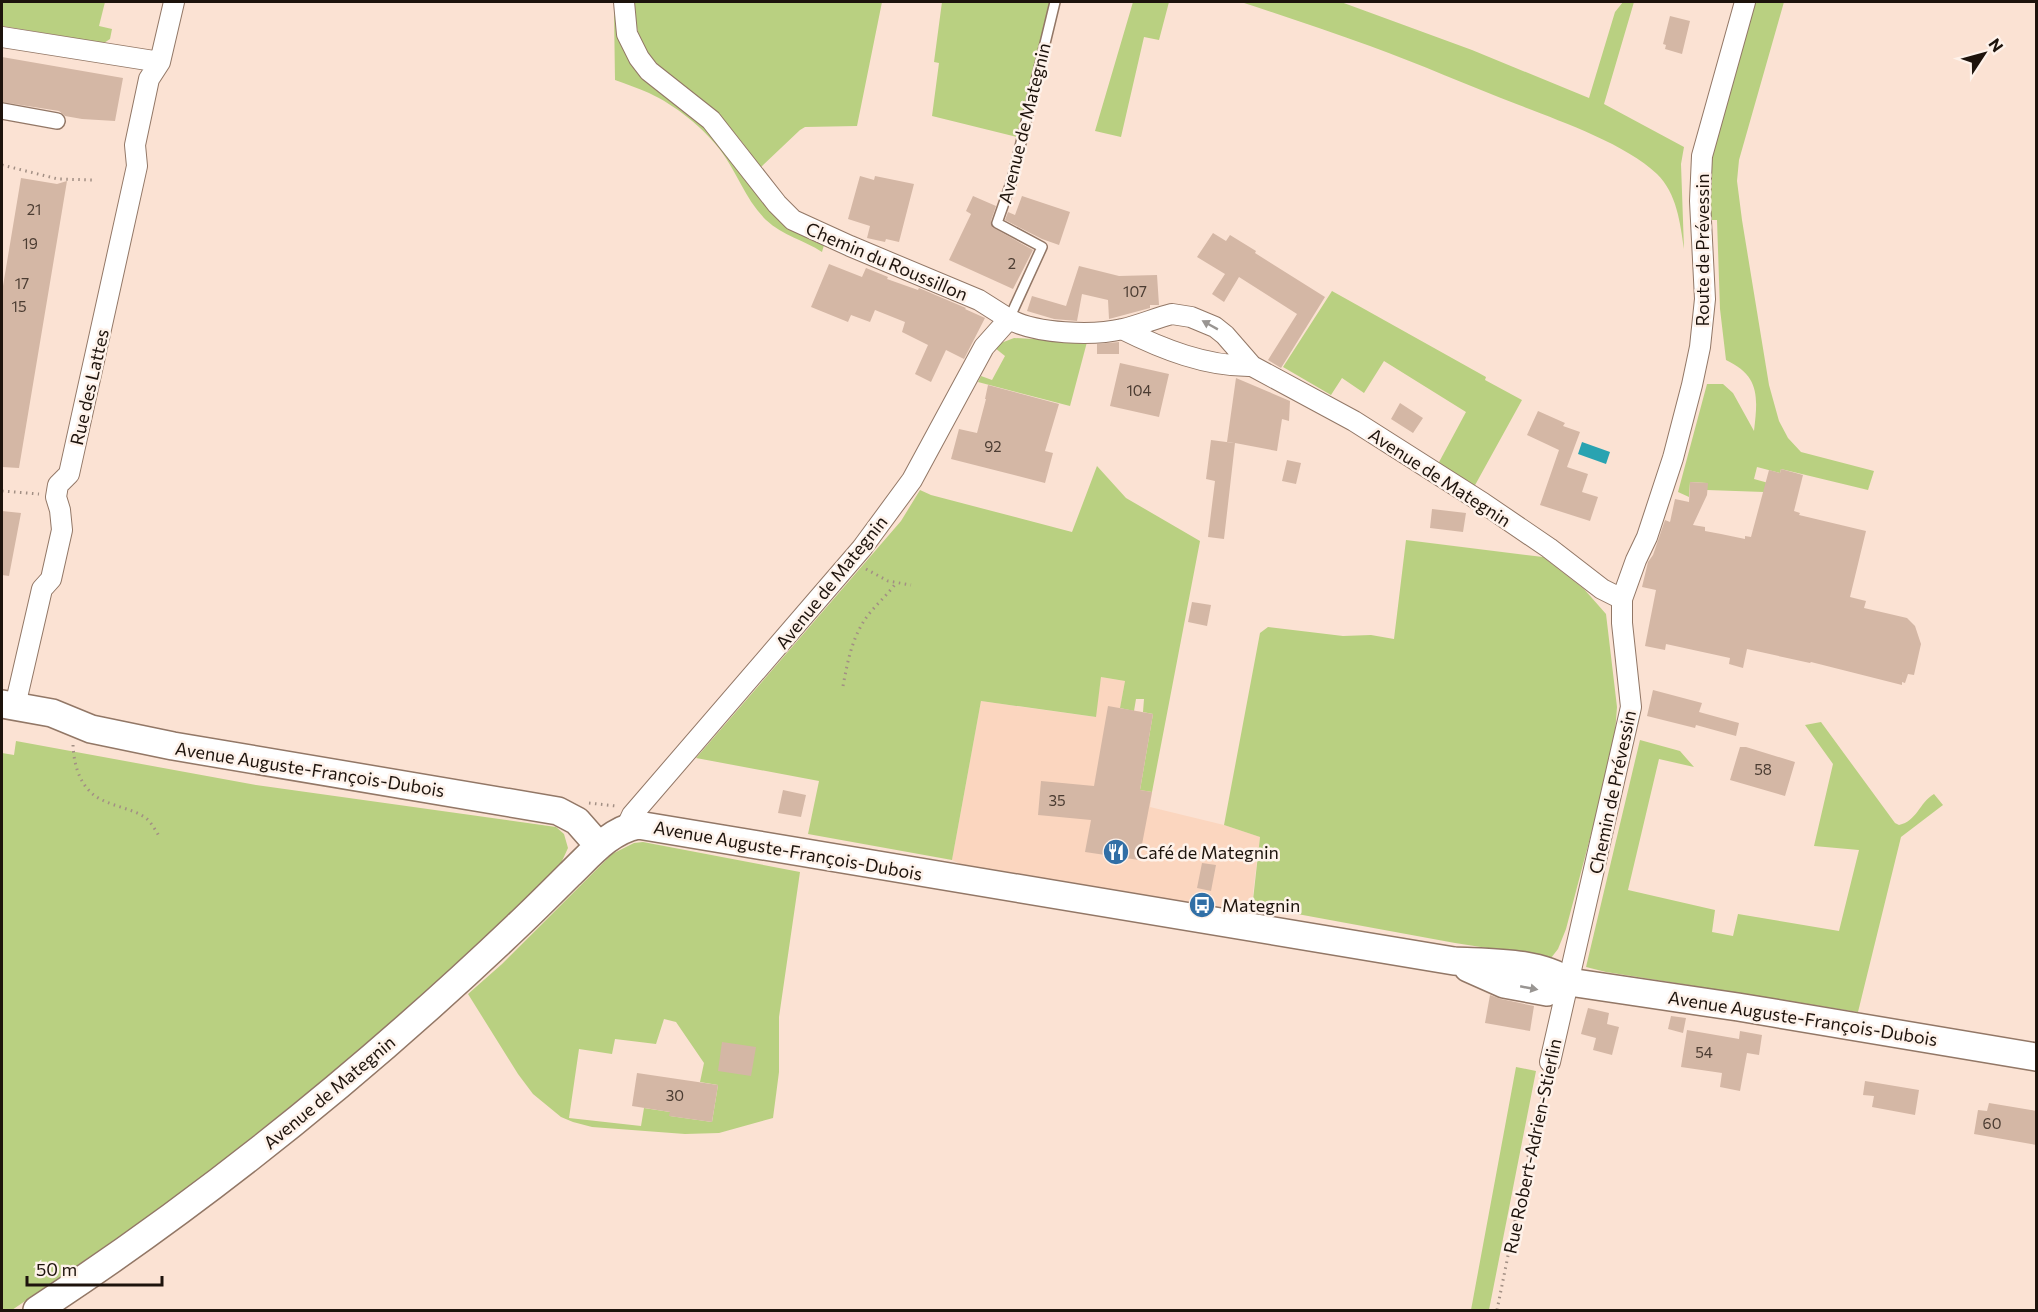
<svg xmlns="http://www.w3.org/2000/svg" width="2038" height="1312" font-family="Commissioner,sans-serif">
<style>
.built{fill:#fbd6bf}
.green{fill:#b9d081;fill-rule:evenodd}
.water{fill:#29a3b1}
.building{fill:#d4b7a5}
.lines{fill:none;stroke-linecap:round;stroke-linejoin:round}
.service-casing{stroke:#927766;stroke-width:12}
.pedestrian-casing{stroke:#927766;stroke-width:18}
.minor-casing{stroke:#927766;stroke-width:22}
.secondary-casing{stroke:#927766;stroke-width:30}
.path{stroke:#a28f84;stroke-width:3;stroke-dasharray:1.5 4.5;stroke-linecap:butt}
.service{stroke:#fff;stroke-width:9}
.pedestrian{stroke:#fff;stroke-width:15}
.minor{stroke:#fff;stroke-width:20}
.secondary{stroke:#fff;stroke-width:27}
.oneway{fill:#999592}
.labels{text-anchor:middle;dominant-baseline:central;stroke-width:5;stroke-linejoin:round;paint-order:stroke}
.number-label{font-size:15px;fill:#4b3c32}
.street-label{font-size:18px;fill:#1d130c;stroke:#fef2ea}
.poi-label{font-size:18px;fill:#1d130c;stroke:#fef2ea;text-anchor:start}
</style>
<rect width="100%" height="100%" fill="#fbe2d3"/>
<path class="built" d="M1101 677 1125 681 1120 708 1153 714 1140 789 1152 792 1150 807 1224 825 1260 837 1253 893 1252 918 974 871 952 860 981 701 1095 717Z"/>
<path class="green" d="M2 2H105L99 26 112 29 110 39 104 43 2 26Z
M635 2H882L857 126 805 127 800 130 761 167C749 152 739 136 725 123 701 100 657 72 642 43 636 30 635 15 635 2Z
M942 2H1051L1017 137 932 116 939 63 934 62Z
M1133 2H1169L1159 40 1144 37 1121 137 1095 131Z
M1241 2H1341L1472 50 1589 98 1615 12 1623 2H1634L1604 104 1684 147 1681 164 1684 249C1680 222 1677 194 1657 174 1626 144 1560 121 1519 105 1469 86 1420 64 1370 46 1328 31 1284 16 1241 2Z
M1753 2H1784L1739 160 1737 181 1742 220 1769 385 1779 421 1788 438 1801 452 1874 471 1868 490 1781 469 1780 473 1757 467 1754 479 1772 484 1764 492 1707 490V483L1690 482 1689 497 1678 492 1707 384H1723L1733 393 1754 431C1758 397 1760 376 1726 360L1720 309 1717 220H1708L1710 161Z
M614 12 618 30 696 116 788 227 813 241 824 245 822 252C804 240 783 236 766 220 745 199 738 174 721 151 704 128 675 105 649 93 638 88 626 84 615 80Z
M1332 291 1486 377 1485 380 1522 400 1474 487 1438 464 1466 412 1384 361 1364 393 1342 378 1331 395 1283 367Z
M1014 338 1087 342 1070 406 978 382 981 376 992 380 1005 356 995 348 1001 343Z
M1097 466 1126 498 1200 541 1152 792 1140 790 1153 714 1143 712 1144 699H1136L1134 711 1120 708 1125 681 1101 677 1096 717 981 701 952 860 808 834 819 781 696 758 901 521 920 490 931 495 1072 532Z
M1406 540 1543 557 1584 589 1606 614 1617 707 1614 747 1566 929 1558 949 1551 958 1455 943 1281 911 1280 914 1252 909 1260 837 1224 825 1260 633 1268 627 1343 636 1371 635 1394 639Z
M1821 722 1895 823 1899 825C1917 821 1919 803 1934 794L1943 805 1901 837 1858 1012 1606 972 1586 967 1640 740 1680 751 1694 767 1659 759 1628 890 1715 910 1712 932 1733 936 1738 914 1839 931 1859 850 1814 846 1833 764 1805 725Z
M16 741 256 785 556 827 564 834 568 848 562 861 554 871 507 918 461 962 351 1058 172 1201 12 1310H2V753L14 755Z
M643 842 800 872 779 1017V1072L773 1118 719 1133 685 1134 592 1127 573 1122 561 1117 533 1094 518 1074 468 994 502 964 612 854 634 843ZM664 1019 676 1022 704 1063 700 1082 718 1085 712 1122 670 1116V1112L644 1108 641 1126 569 1118 579 1049 612 1054 615 1039 656 1044Z
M1516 1067 1536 1071 1489 1310H1471Z"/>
<path class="water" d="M1582 442 1610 452 1606 464 1578 454Z"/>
<path class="building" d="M1670 16 1690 21 1682 54 1665 49 1666 45 1663 44Z
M2 57 123 78 115 121 82 119 65 116 59 111 2 102Z
M860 176 874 180 875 176 914 184 899 242 886 239 885 242 867 238 870 226 848 219Z
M21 178 57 184 67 181 19 468 2 467V292Z
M973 196 996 206 991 221 992 227 1033 250 1013 289 949 260 971 214 966 211Z
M1022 196 1070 212 1059 245 1042 239 1005 220 1008 212 1015 215Z
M1213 233 1226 241 1230 235 1256 251 1255 253 1325 297 1281 368 1268 360 1297 314 1239 277 1224 302 1212 294 1225 274 1197 257Z
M829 264 862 277 866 268 888 277 887 279 918 290 919 288 966 308 965 309 985 318 964 359 946 350 931 382 915 374 928 345 902 332 905 322 875 310 870 322 851 315 848 322 811 307Z
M1079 266 1119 276 1157 275 1159 305H1150V308L1109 319 1108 300 1082 294 1077 321 1054 319 1027 311 1032 296 1066 306Z
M1119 342V354H1097V344Z
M1120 363 1169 374 1159 417 1110 406Z
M1236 378 1290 401 1289 421 1282 419 1277 451 1235 443 1224 539 1208 537 1215 481 1206 479 1211 440 1234 443 1227 442Z
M988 385 1059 404 1045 451 1053 453 1045 483 951 459 959 429 977 433 986 399H985Z
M1400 403 1423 418 1413 433 1391 419Z
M1538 411 1565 423 1563 426 1580 432 1567 467 1588 474 1582 492 1598 497 1590 521 1540 505 1559 450 1527 435Z
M1287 460 1301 463 1296 484 1282 481Z
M1781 469 1803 475 1794 511 1800 513 1799 515 1866 531 1850 597 1866 601 1864 608 1907 618 1915 626 1921 644 1914 675 1908 674 1905 683 1902 682V685L1811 662 1810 663 1747 649 1743 668 1729 664 1730 658 1666 644 1665 650 1645 646 1656 590 1642 587 1648 562 1653 555 1665 520 1670 522 1675 499 1689 502 1690 482 1708 483 1707 495 1693 525 1705 527V531L1721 534 1745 539V536L1751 537 1769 470 1780 473Z
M1432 509 1466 513 1463 532 1430 528Z
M2 511 21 513 9 576 2 575Z
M1192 602 1211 605 1207 626 1188 622Z
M1653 690 1702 703 1699 712 1739 723 1736 736 1696 725 1695 728 1647 716Z
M1108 706 1153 714 1140 790 1152 792 1139 860 1085 852 1091 820 1038 815 1041 781 1094 786Z
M1740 747H1746L1795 762 1785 796 1730 780Z
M783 790 806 795 801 817 778 813Z
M1202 863 1216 865 1211 891 1197 888Z
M1490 995 1501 999 1534 1006 1530 1031 1485 1023Z
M1588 1008 1609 1013 1607 1024 1619 1027 1612 1055 1593 1050 1596 1038 1581 1034Z
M1671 1016 1686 1018 1683 1033 1668 1029Z
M1687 1030 1739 1039 1740 1031 1762 1035 1759 1055 1747 1053 1740 1091 1720 1087 1722 1073 1681 1067Z
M722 1042 756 1047 751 1076 718 1071Z
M637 1073 718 1085 712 1122 669 1116 670 1112 632 1106Z
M1865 1081 1919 1090 1915 1115 1872 1107 1874 1096 1863 1095Z
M1989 1103 2037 1111V1145L1974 1134 1978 1110 1987 1111Z"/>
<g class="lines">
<g class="service-casing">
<path id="service" d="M1009 319 1042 247 997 223 1012 180 1055 2"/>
</g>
<g class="pedestrian-casing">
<path id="pedestrian" d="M2 111 57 121"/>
</g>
<g class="minor-casing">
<path id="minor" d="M624 2 627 34 639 58 649 71 711 120 777 204 793 220 850 246 979 300 1009 319
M2 37 160 62
M1122 329C1162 349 1207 367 1252 366
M15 706 42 589 51 579 62 530 60 510 56 497 58 485 69 474 137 166 135 145 149 79 160 62 174 2
M626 828 632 815 862 548 912 480 984 347 1009 319C1036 334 1093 336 1123 329 1140 325 1156 318 1172 314L1191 317 1215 327 1225 335 1252 366 1354 421 1483 503 1549 548 1602 589 1622 599
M1550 1062 1631 707 1622 623V599L1636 560 1647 537 1673 458 1692 385 1700 347 1705 299 1700 201 1702 156 1745 2"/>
</g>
<g class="secondary-casing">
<path id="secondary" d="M2 704 52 713 91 729 173 746 558 811 577 821 599 846
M1468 968 1504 984 1547 992 1569 982
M37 1310C208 1198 369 1067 517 926 535 909 552 892 569 875 590 855 609 831 638 825L1454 961C1491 963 1538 961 1569 982L1738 1007 2036 1057"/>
</g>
<path class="path" d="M2 165 58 179 93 180
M2 491 39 494
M866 569 888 581 911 585
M843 686C848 660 852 637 868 615 877 604 888 594 896 583
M73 745C74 767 81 790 102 800 116 807 133 809 146 818 151 822 156 831 159 836
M589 803 616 806
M1497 1310 1533 1132 1546 1079"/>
<use href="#service" class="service"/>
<use href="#pedestrian" class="pedestrian"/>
<use href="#minor" class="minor"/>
<use href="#secondary" class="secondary"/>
</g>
<defs><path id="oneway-solid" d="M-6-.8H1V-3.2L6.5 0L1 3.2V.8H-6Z" transform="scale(1.5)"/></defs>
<g class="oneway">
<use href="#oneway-solid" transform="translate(1210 325) rotate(-151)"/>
<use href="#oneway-solid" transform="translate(1529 988) rotate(11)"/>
</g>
<defs>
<g id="restaurant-disc" transform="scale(1.35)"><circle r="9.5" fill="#316fa6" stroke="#fef2ea"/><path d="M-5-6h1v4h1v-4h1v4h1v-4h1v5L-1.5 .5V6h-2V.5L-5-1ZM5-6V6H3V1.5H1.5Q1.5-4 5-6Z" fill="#fff"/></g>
<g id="bus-disc" transform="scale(1.35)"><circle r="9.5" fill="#316fa6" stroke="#fef2ea"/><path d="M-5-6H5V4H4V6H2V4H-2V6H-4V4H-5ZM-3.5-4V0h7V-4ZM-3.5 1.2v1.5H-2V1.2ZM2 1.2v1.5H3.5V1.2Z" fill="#fff"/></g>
</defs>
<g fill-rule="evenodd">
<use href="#restaurant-disc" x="1116" y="852"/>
<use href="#bus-disc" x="1202" y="905"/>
</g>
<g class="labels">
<g class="number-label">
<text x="34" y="209">21</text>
<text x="30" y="243">19</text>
<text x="1012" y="263">2</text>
<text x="22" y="283">17</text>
<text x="1135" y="291">107</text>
<text x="19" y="306">15</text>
<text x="1139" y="390">104</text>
<text x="993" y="446">92</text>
<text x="1763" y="769">58</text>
<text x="1057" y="800">35</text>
<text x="1704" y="1052">54</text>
<text x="675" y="1095">30</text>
<text x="1992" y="1123">60</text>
</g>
<g class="street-label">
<text transform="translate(1024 123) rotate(-76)">Avenue de Mategnin</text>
<text transform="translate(1702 250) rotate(-90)">Route de Prévessin</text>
<text transform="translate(887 261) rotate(23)">Chemin du Roussillon</text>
<text transform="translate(89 387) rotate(-77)">Rue des Lattes</text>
<text transform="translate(1440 477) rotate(33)">Avenue de Mategnin</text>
<text transform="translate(831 582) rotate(-51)">Avenue de Mategnin</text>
<text transform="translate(310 769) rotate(9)">Avenue Auguste-François-Dubois</text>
<text transform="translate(1612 792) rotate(-78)">Chemin de Prévessin</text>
<text transform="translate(788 850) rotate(10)">Avenue Auguste-François-Dubois</text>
<text transform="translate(1803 1018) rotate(9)">Avenue Auguste-François-Dubois</text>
<text transform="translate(329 1092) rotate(-40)">Avenue de Mategnin</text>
<text transform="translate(1532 1146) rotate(-78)">Rue Robert-Adrien-Stierlin</text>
</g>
<g class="poi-label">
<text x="1136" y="852">Café de Mategnin</text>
<text x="1222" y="905">Mategnin</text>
</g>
</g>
<rect width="2038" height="1312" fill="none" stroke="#1d130c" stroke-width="6"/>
<g transform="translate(1984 54) rotate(54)" stroke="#fef2ea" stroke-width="4.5" paint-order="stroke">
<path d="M0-4.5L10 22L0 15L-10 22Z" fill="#1d130c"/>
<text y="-9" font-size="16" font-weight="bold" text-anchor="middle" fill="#1d130c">N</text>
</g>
<path d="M27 1276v9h135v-9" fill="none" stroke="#1d130c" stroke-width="3"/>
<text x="36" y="1276" font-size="18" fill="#1d130c" stroke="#fef2ea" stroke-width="4.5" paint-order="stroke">50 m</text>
</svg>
